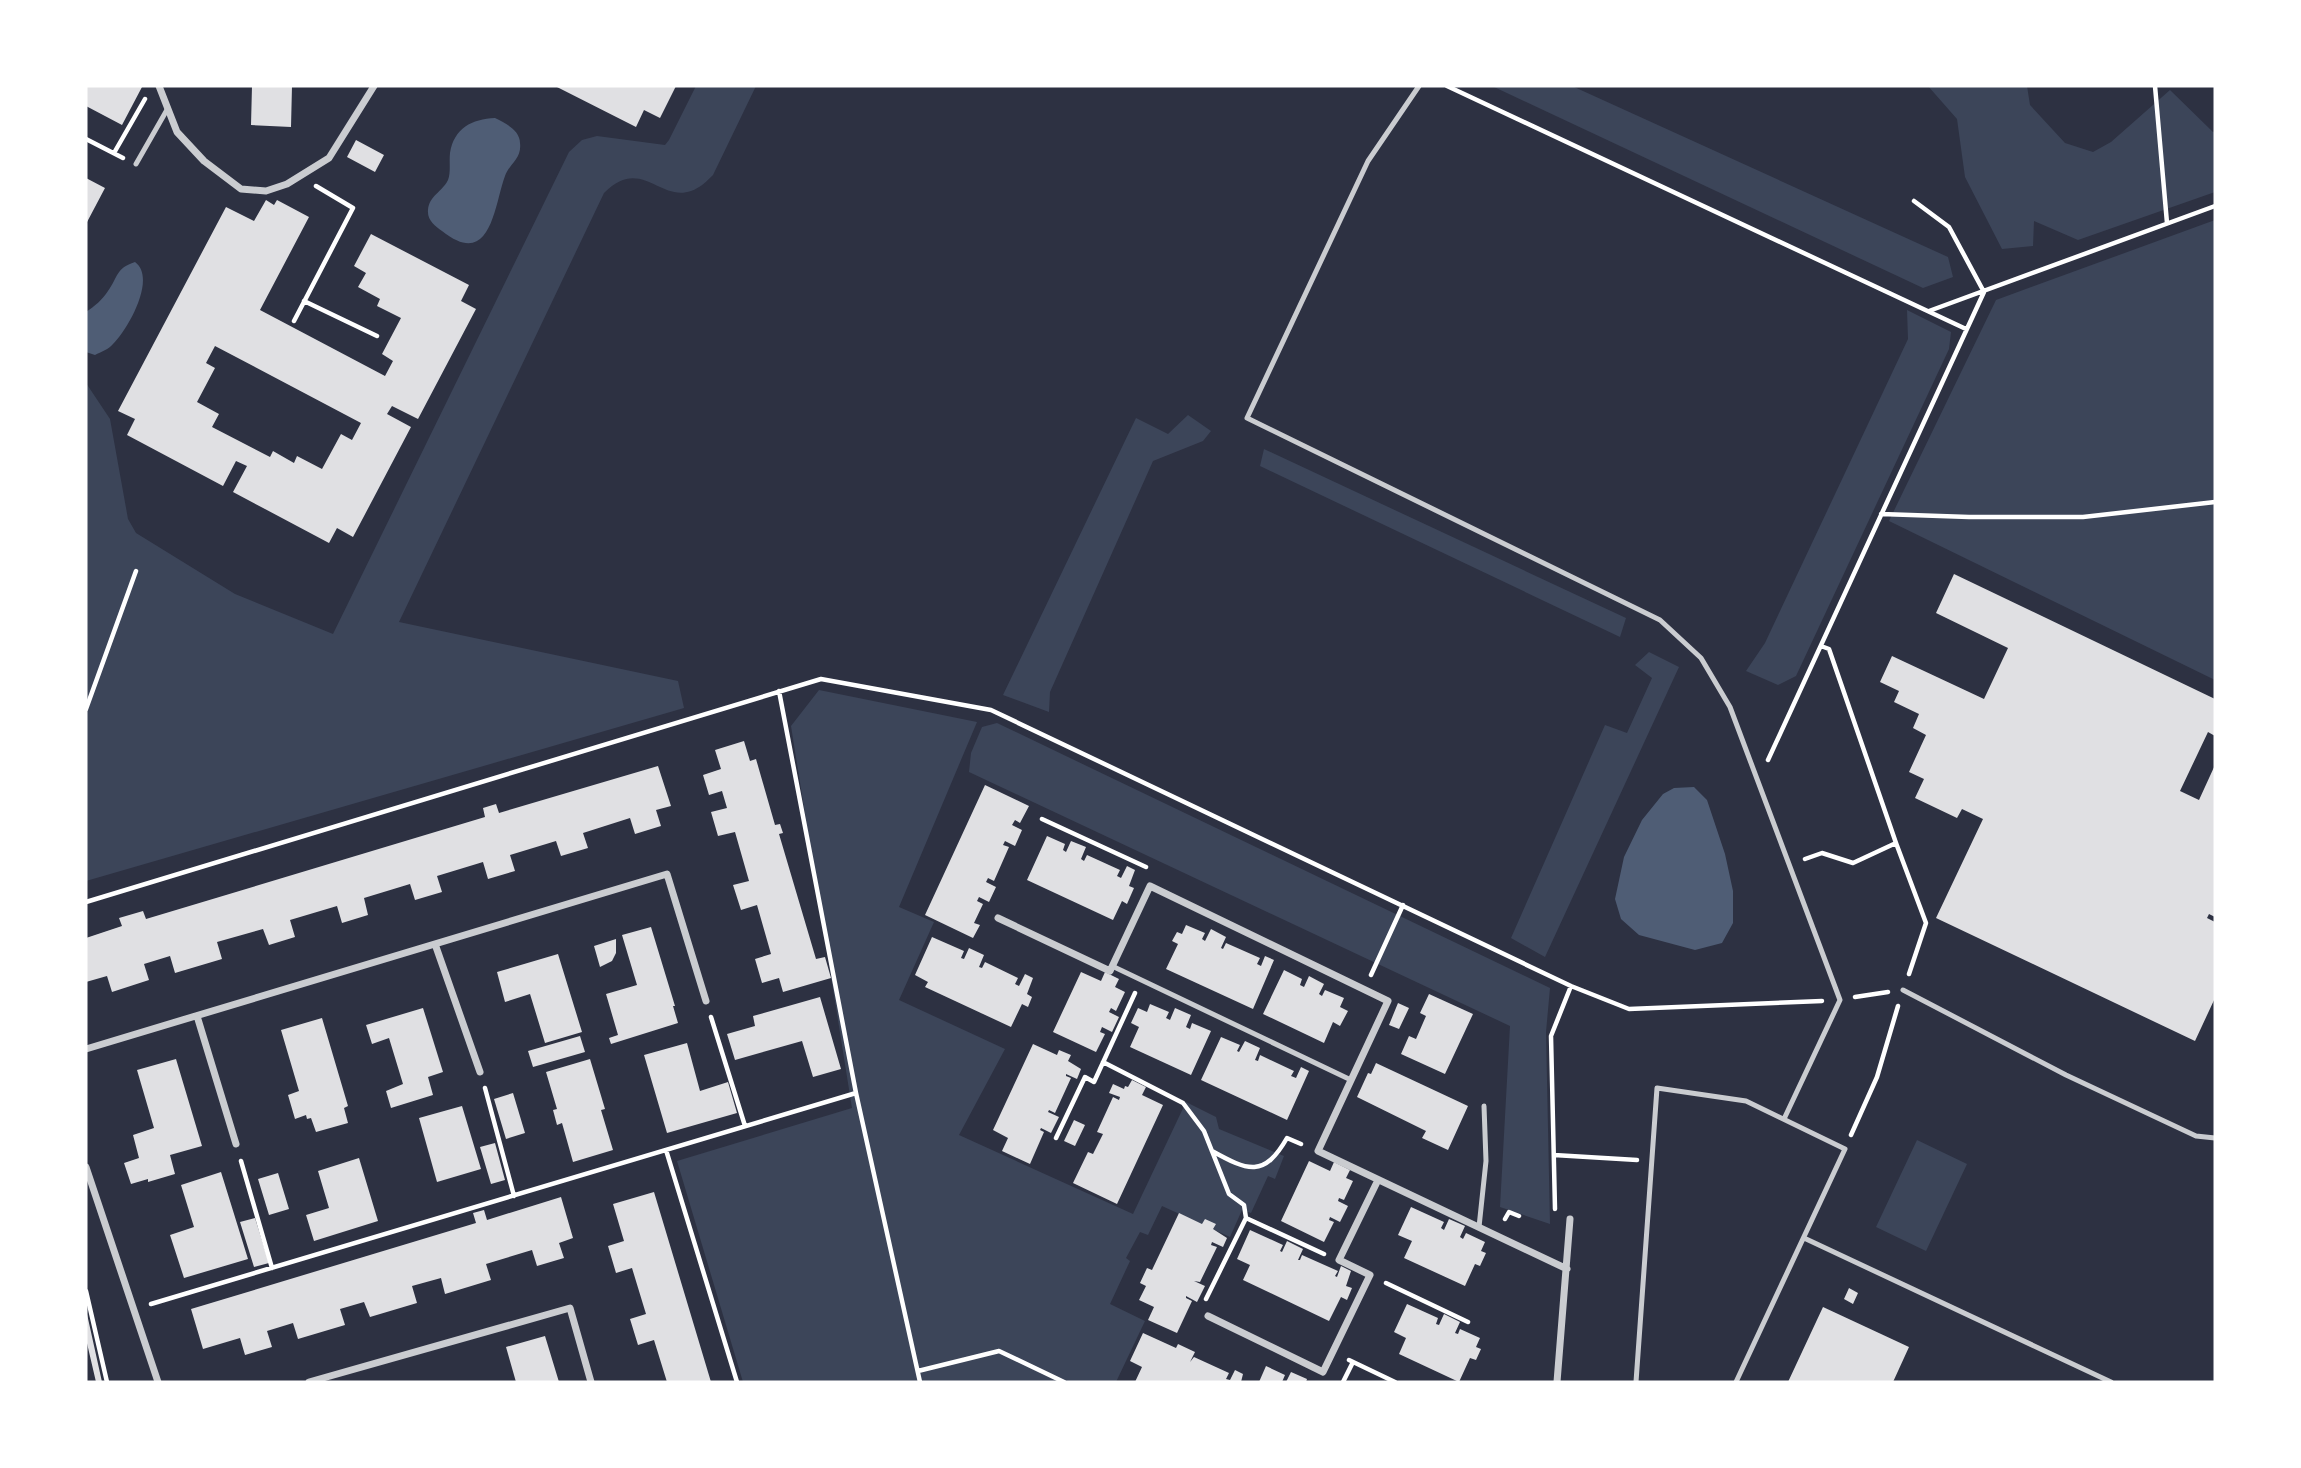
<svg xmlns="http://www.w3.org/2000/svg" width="2301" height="1468" font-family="'IBM Plex Sans',sans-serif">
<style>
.green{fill:#3c4559}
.water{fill:#4f5d75}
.building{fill:#e0e0e3;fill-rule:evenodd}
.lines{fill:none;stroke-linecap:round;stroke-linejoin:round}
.path{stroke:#fff;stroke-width:4.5}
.service{stroke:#caccd0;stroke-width:5}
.minor{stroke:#caccd0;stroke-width:7}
</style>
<rect width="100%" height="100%" fill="#2d3142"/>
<path class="green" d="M696 86H756L713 175C707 181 700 188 691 191 659 202 641 156 604 193L399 622 678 681 684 708 86 881V383L110 419 128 519 136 533 235 594 333 634 569 152 582 140 597 136 665 145 669 140Z
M1492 86H1572L1948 257 1953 277 1923 288Z
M1928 86H2027L2030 105 2065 143 2093 152 2111 142 2170 90 2213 132 2215 131V192L2078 240 2034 221 2033 246 2002 249 1965 177 1957 119Z
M2215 220V680L1889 521 1996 300Z
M1907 310 1951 332 1949 349 1796 676 1778 685 1746 671 1765 643 1908 339Z
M1188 415 1211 431 1203 441 1153 461 1050 692 1049 712 1003 695 1136 418 1168 434Z
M1264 449 1626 618 1620 637 1260 466Z
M1649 652 1679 667 1545 957 1511 938 1605 725 1627 733 1652 678 1635 665Z
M819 690 977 722 899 907 934 922 899 1000 1005 1049 959 1135 1133 1214 1186 1102 1216 1117 1219 1129 1284 1156 1275 1179 1268 1176 1251 1213 1242 1210 1230 1237 1162 1206 1148 1235 1140 1232 1126 1258 1130 1261 1110 1304 1145 1321 1116 1382H743L677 1161 852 1108 791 726Z
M997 723 1550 988 1546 1032 1550 1224 1500 1207 1510 1026 969 772 971 753 982 727Z
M1917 1140 1967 1164 1926 1251 1876 1227Z"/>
<path class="water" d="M495 118C505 123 520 130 520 143 522 159 509 164 505 176 494 206 491 270 442 231 435 226 427 220 428 210 429 196 442 192 448 180 451 172 449 162 450 153 454 128 472 119 495 118Z
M135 262C157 278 128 329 113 344 109 349 101 352 95 355L86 352V312C95 306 102 300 108 291 118 277 116 268 135 262Z
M1694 787 1707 800 1725 854 1733 891V923L1722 943 1695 950 1639 935 1621 919 1615 899 1624 857 1642 820 1663 794 1674 788Z"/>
<path class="building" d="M86 86H139L142 87 122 125 86 106Z
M252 86H292L291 127 251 125Z
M555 86H676L660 118 644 110 636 127Z
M356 140 384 155 375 172 347 157Z
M86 178 105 188 86 224Z
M266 200 274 205 277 200 309 217 260 310 385 376 393 361 382 354 401 318 377 306 380 299 358 287 366 273 354 266 371 234 469 285 461 301 476 309 418 419 392 406 387 414 411 427 353 537 337 528 329 543 233 492 247 466 236 461 223 486 127 435 135 419 118 411 226 207 254 221ZM215 346 361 423 352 440 341 434 322 469 297 456 294 463 273 451 270 457 212 427 219 414 197 402 215 368 206 363Z
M1954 574 2215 699V736L2208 732 2180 791 2199 800 2215 765V917L2209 914 2207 918 2215 922V998L2195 1041 1936 918 1983 819 1962 809 1957 818 1915 798 1924 779 1909 772 1926 735 1913 728 1919 714 1894 702 1899 691 1880 682 1892 656 1984 699 2008 648 1936 613Z
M744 741 750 761 756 759 775 825 780 824 783 833 779 834 816 959 825 957 831 978 783 992 779 978 762 983 755 959 771 954 757 905 741 910 733 885 749 881 735 832 718 836 711 812 727 808 722 791 709 795 703 775 721 769 715 750Z
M658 766 671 806 656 810 661 826 635 834 630 818 583 833 588 848 561 856 556 841 510 855 515 871 488 879 483 862 437 876 442 892 415 900 410 884 364 898 368 915 342 923 337 906 290 920 295 937 269 945 263 929 217 942 222 959 175 973 170 956 144 964 149 980 112 992 107 976 86 982V938L122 926 119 918 143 911 146 919 485 817 483 808 496 804 499 813Z
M985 785 1029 806 1020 823 1015 820 1012 825 1022 830 1015 846 1005 841 1003 845 1009 847 994 881 988 878 986 882 996 887 989 902 979 897 977 901 983 904 974 923 980 925 973 938 925 915Z
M1047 836 1065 844 1063 850 1066 852 1071 841 1086 847 1081 859 1084 861 1087 855 1120 870 1117 876 1121 878 1127 866 1135 870 1129 886 1134 888 1127 904 1122 901 1113 920 1027 880Z
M1186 925 1205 933 1202 939 1205 941 1211 929 1226 937 1221 948 1223 949 1226 943 1260 958 1257 964 1261 966 1265 956 1274 960 1253 1009 1166 969 1178 944 1172 941 1177 932 1182 934Z
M651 927 675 1006H673L678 1023 611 1044 609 1038 618 1035 606 994 637 985 622 935Z
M932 937 964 951 961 958 964 959 969 948 984 955 979 967 982 968 985 962 1018 978 1015 984 1019 986 1025 974 1033 978 1027 994 1032 997 1028 1007 1022 1004 1011 1027 925 987 928 982 915 975Z
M616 939V953L612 961 600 967 594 946Z
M558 954 582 1032 545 1043 530 994 505 1002 497 972Z
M1284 970 1302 979 1300 985 1304 987 1309 976 1324 984 1319 994 1322 996 1325 990 1344 998 1340 1007 1348 1011 1340 1026 1333 1022 1324 1043 1263 1014Z
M1081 972 1101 981 1105 972 1119 979 1115 987 1125 992 1116 1011 1111 1008 1109 1012 1119 1017 1112 1032 1102 1027 1100 1032 1105 1034 1096 1052 1053 1032Z
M1429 994 1473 1014 1445 1074 1401 1054 1409 1036 1416 1039 1426 1016 1420 1013Z
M820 997 841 1069 813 1077 802 1041 735 1060 727 1034 755 1026 753 1016Z
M1398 1003 1409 1008 1399 1029 1389 1025Z
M1150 1004 1169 1012 1166 1018 1170 1020 1175 1008 1191 1015 1186 1027 1190 1029 1192 1023 1211 1031 1191 1075 1130 1047 1139 1027 1131 1023 1138 1008 1147 1012Z
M423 1008 443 1072 428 1077 433 1095 391 1108 386 1091 403 1084 389 1038 372 1044 366 1025Z
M322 1018 348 1106 344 1108 348 1123 316 1132 311 1118 307 1119 306 1115 295 1119 288 1095 299 1091 281 1030Z
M580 1036 585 1052 533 1067 528 1051Z
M1221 1037 1240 1045 1237 1051 1239 1052 1245 1041 1260 1048 1255 1060 1258 1061 1260 1055 1294 1071 1291 1076 1296 1078 1301 1067 1309 1071 1287 1120 1201 1080Z
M687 1043 700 1091 728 1082 737 1113 667 1133 644 1055Z
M1033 1044 1057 1055 1059 1050 1071 1055 1068 1061 1081 1069 1077 1079 1066 1074V1076L1071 1078 1055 1113 1049 1110 1048 1112 1059 1117 1051 1133 1041 1128 1040 1130 1044 1132 1030 1164 1002 1151 1008 1138 993 1130Z
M176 1059 202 1146 170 1155 175 1174 148 1182V1179L131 1184 124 1163 139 1158 133 1135 154 1128 137 1070Z
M590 1059 605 1109 601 1110 613 1150 573 1162 562 1123 557 1125 553 1110 557 1109 546 1072Z
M1376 1063 1468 1106 1448 1150 1422 1138 1426 1131 1357 1097 1368 1073 1371 1074Z
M1132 1080 1146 1087 1142 1095 1163 1105 1117 1204 1073 1183 1088 1152 1093 1154 1103 1134 1097 1132 1113 1097 1119 1100 1120 1097 1109 1093 1113 1084 1124 1089 1125 1086 1128 1087Z
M513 1093 525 1133 506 1139 494 1099Z
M462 1106 481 1169 437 1182 419 1118Z
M1074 1120 1085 1125 1075 1146 1064 1141Z
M495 1143 505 1180 491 1184 480 1147Z
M359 1158 378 1221 314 1241 306 1215 329 1208 318 1171Z
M1309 1161 1330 1171 1334 1162 1350 1170 1346 1178 1353 1181 1344 1200 1339 1198 1338 1201 1348 1206 1340 1222 1330 1217 1329 1220 1334 1222 1324 1242 1281 1221Z
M221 1172 248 1259 184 1278 170 1235 194 1227 181 1185Z
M278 1173 289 1209 269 1215 258 1179Z
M654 1192 711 1382H667L654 1340 638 1345 630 1319 646 1314 632 1268 616 1273 608 1246 624 1241 613 1204Z
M561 1197 573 1238 559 1243 564 1258 537 1266 532 1250 486 1264 491 1280 445 1294 441 1278 412 1286 417 1303 370 1317 364 1302 340 1309 345 1325 298 1339 293 1323 267 1331 272 1347 245 1355 240 1338 203 1349 191 1309 476 1223 473 1213 484 1210 487 1220Z
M1411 1207 1444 1222 1441 1228 1444 1230 1449 1219 1465 1226 1460 1237 1463 1239 1466 1233 1485 1242 1481 1251 1486 1253 1480 1266 1475 1264 1465 1286 1404 1258 1412 1241 1398 1235Z
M1179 1213 1202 1224 1205 1219 1216 1224 1213 1229 1227 1238 1223 1247 1212 1242 1211 1245 1217 1247 1200 1282 1194 1281 1205 1286 1197 1302 1186 1296V1298L1192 1301 1177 1333 1148 1320 1154 1307 1139 1300 1146 1286 1140 1283 1147 1268 1152 1270Z
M255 1218 269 1263 254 1267 240 1222Z
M1250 1230 1283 1245 1280 1251 1282 1252 1287 1241 1303 1249 1298 1260H1300L1302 1255 1338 1271 1335 1276 1337 1277 1341 1266 1351 1271 1346 1286 1352 1288 1347 1300 1341 1297 1329 1321 1243 1280 1250 1265 1237 1259Z
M1849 1288 1858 1293 1853 1304 1844 1299Z
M1407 1304 1438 1318 1436 1324 1439 1325 1444 1314 1460 1322 1455 1333 1458 1334 1460 1329 1480 1338 1476 1347 1481 1349 1476 1360 1470 1358 1459 1382 1399 1354 1406 1338 1394 1332Z
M1823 1307 1909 1347 1893 1382H1788Z
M86 1314H87L102 1382H96L86 1339Z
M1143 1333 1176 1348 1178 1344 1195 1352 1190 1362 1194 1357 1229 1373 1226 1379 1230 1380 1235 1370 1243 1374 1241 1382H1135L1142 1367 1130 1361Z
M545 1336 559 1382H516L506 1347Z
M1266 1366 1285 1375 1282 1382H1259Z
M1291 1372 1307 1379 1306 1382H1286Z"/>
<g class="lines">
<path class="path" d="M1447 86 1966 329
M2155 86 2167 223
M86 139 123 158
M114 153 145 99
M304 301 377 336
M1929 311 2215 206
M294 321 353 208 316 186
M1881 514 1969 517H2083L2215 502
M1821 646 1829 649 1896 843 1926 923 1909 974
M779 691 856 1093 920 1382
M86 709 136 571
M1768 760 1984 292 1949 227 1914 201
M1042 819 1146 867
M1805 859 1822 853 1853 863 1896 843
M86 902 821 679 991 710 1571 986 1629 1009 1822 1001
M1371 975 1403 905
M1855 997 1888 992
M711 1017 745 1126
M1103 1062 1183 1103 1204 1131 1229 1194 1244 1205 1246 1218 1324 1254
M485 1088 514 1196
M1851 1135 1877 1077 1898 1006
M1056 1138 1085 1077 1094 1082 1135 993
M666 1150 737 1382
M1212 1151C1248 1171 1264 1178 1287 1138L1301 1144
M1554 1155 1637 1160
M241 1161 272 1268
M1555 1209 1551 1036 1571 986
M1505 1219 1509 1212 1519 1216
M1386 1283 1468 1322
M86 1291 107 1382
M1206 1299 1246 1218
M151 1304 856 1093
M1349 1360 1395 1382
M918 1371 999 1351 1064 1382
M1343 1382 1353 1362"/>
<path class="service" d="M1419 86 1368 161 1247 418 1660 620 1701 658 1730 707 1840 1000 1784 1119
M136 164 168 108
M1112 966 1351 1080
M1903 990 2066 1075 2196 1136 2215 1138
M1479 1227 1486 1161 1484 1106
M1804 1238 2111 1382
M1636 1382 1657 1088 1746 1101 1845 1149 1736 1382"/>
<path class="minor" d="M159 86 177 132 204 161 241 189 266 191 287 184 329 158 374 86
M998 918 1110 971 1150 886 1388 1001 1318 1151 1567 1269
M435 944 480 1072
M197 1016 236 1144
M86 1049 667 874 706 1001
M86 1167 158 1382
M1208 1316 1323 1372 1370 1275 1339 1260 1378 1180
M309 1382 570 1308 591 1382
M1557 1382 1570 1219"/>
</g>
<rect width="2301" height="1468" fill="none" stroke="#ffffff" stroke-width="175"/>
</svg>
